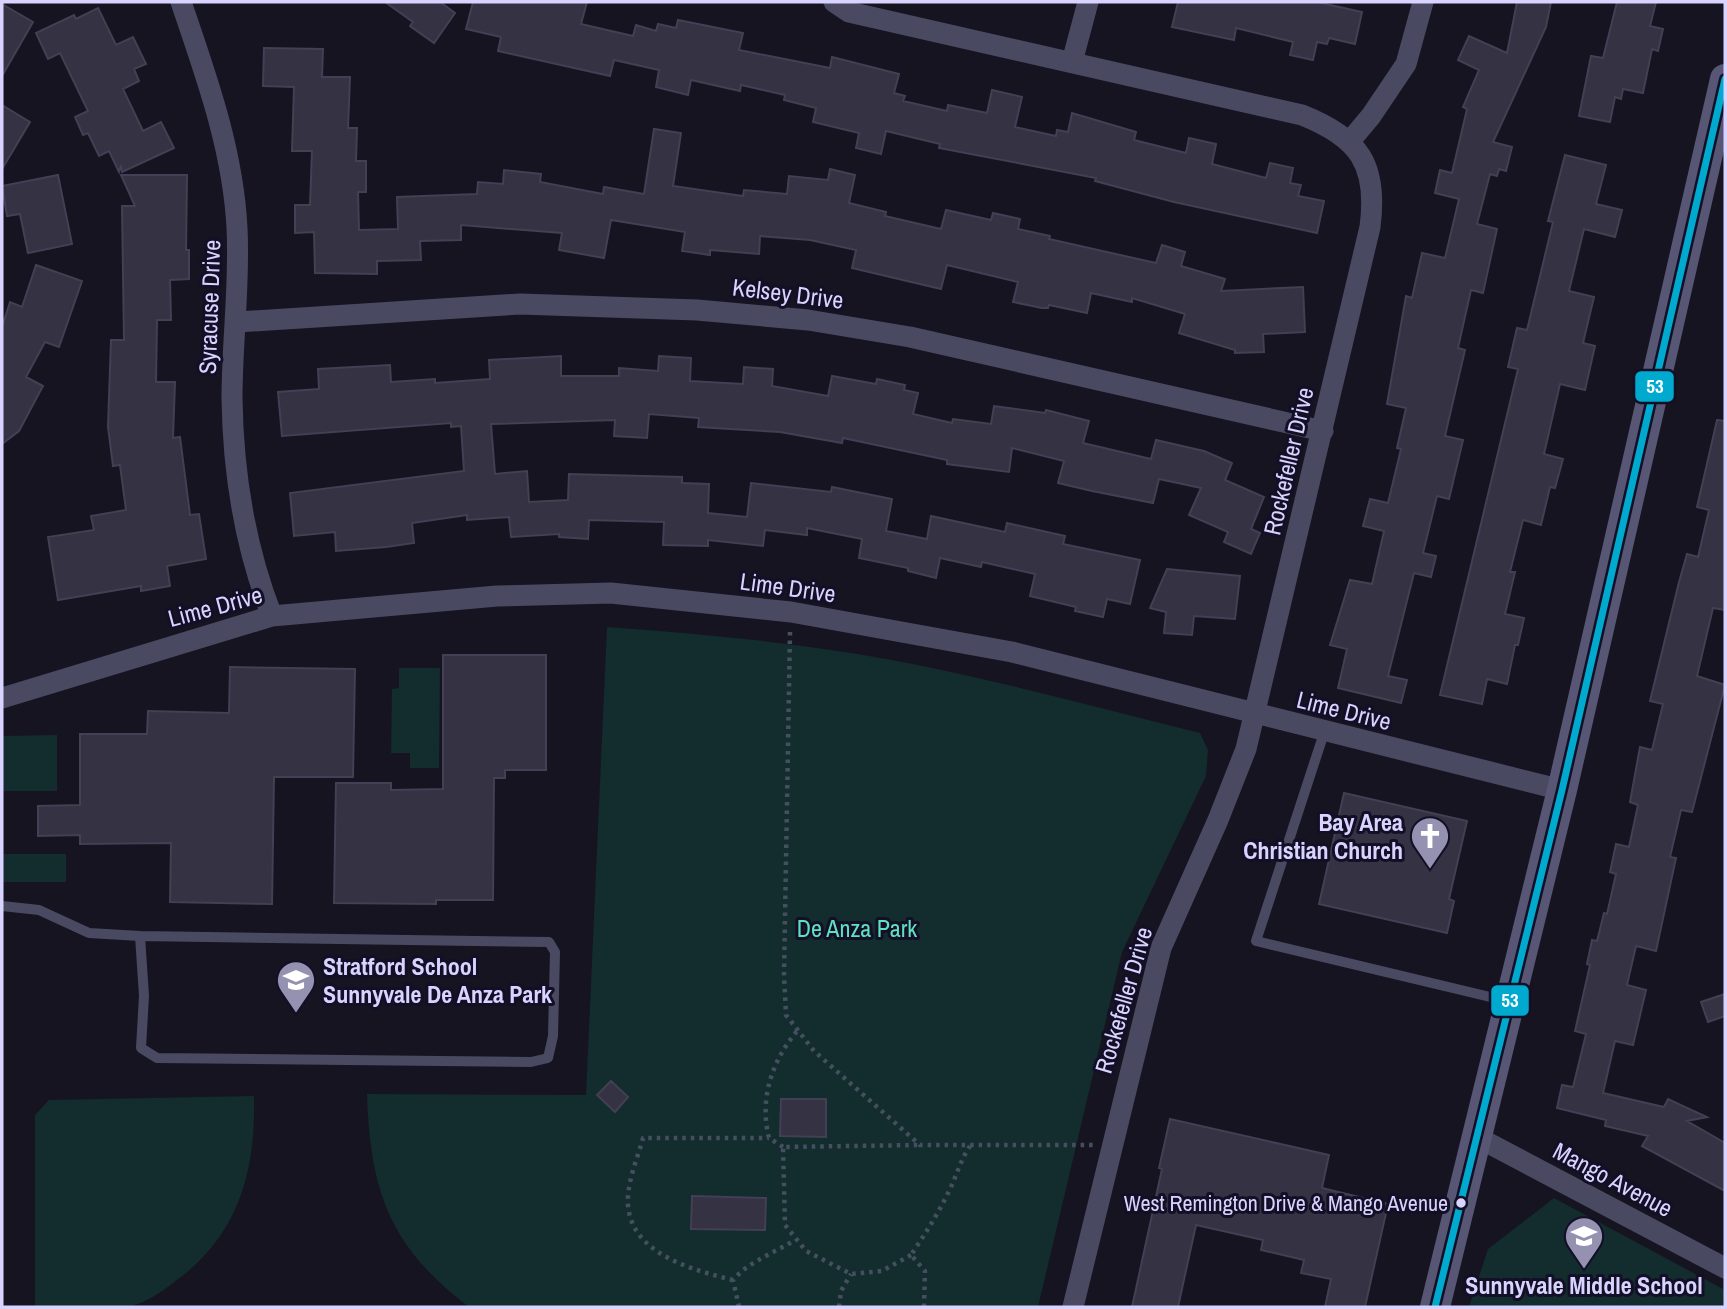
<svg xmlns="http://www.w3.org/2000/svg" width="1727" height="1309" font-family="'Archivo Narrow',sans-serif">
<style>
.green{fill:#132c2d}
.building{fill:#343243;stroke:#433f54;stroke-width:2}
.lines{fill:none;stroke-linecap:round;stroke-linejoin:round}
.path{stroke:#44505f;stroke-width:4.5;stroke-dasharray:3.5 5;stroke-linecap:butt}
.lane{stroke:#4a4962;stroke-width:10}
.street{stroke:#4a4962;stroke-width:21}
.secondary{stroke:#575674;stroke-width:30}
.bus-1-casing{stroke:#130f26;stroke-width:12}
.bus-1{stroke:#00a9ce;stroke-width:7}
.bus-dot{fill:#d9d4ff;stroke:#130f26;stroke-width:2.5}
.labels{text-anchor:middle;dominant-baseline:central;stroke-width:6;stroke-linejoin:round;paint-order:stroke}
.bus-label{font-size:22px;fill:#d9d4ff;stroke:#130f26;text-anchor:end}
.street-label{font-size:24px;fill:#d9d4ff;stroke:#130f26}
.poi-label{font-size:24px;font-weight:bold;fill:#d9d4ff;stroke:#130f26;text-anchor:end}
.park-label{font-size:24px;fill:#5fe0c0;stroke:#130f26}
.line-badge{stroke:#130f26;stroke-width:2.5}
.badge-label{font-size:19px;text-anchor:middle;font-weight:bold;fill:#fff}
</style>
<rect width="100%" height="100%" fill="#161421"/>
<path class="green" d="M607 627C689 633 770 640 851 653 968 672 1084 704 1200 733L1208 750 1206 776 1122 952 1038 1307H469C390 1247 370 1192 367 1094L586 1095Z
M399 668H440L439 768H410V753H391L392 689 399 688Z
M57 735V791H2V736Z
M2 854H66V882H2Z
M254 1096C256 1173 238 1237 173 1283 160 1293 147 1302 131 1306 109 1309 60 1307 35 1307V1115L49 1100Z
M1554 1198 1725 1290V1307H1469L1488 1249Z"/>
<path class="building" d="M385 2H440L455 13 434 43 410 26 413 22Z
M473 2H587L581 24 633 36 636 25 656 31 658 24 676 28 678 20 743 33 739 50 830 68 832 57 899 74 894 93 905 96 903 101 947 111 948 105 987 113 992 90 1022 97 1015 127 1056 136 1057 130 1068 132 1072 113 1136 132 1134 140 1186 153 1189 138 1216 144 1212 164 1266 178 1270 163 1293 168 1290 183 1301 185 1298 196 1324 201 1317 233 1174 202 1095 181 1096 178 939 148 940 144 886 131 881 154 856 148 859 133 813 122 816 108 784 100 785 95 741 85 740 91 691 80 688 95 656 87 659 70 614 60 610 76 498 51 501 37 466 29Z
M1178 2H1317L1362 12 1355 44 1329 38 1327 44 1317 42 1313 60 1290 55 1293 42 1236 28 1234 40 1172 27Z
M1517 2H1551L1546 27 1493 142 1512 147 1506 171 1499 169 1497 176 1490 174 1477 224 1497 229 1483 293 1471 290 1458 348 1465 350 1445 436 1463 440 1449 499 1437 496 1423 553 1436 556 1431 577 1414 573 1388 676 1407 680 1401 703 1338 688 1347 649 1330 645 1350 580 1372 584 1384 531 1363 526 1370 499 1388 503 1401 449 1397 448 1406 408 1387 404 1406 296 1412 298 1422 253 1445 258 1459 199 1435 193 1440 170 1452 173 1467 109 1463 107 1479 70 1458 60 1469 36 1507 53Z
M1617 2H1656L1650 26 1663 29 1658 51 1652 49 1643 93 1623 89 1621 99 1615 97 1610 122 1579 116 1591 56 1603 58Z
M2 4 33 22 2 76Z
M98 8 116 45 133 37 146 64 134 69 139 81 123 89 143 131 161 122 174 148 122 172 121 165 119 172 109 151 99 156 88 133 83 135 75 117 88 111 60 53 48 59 36 33 74 15 76 19Z
M264 48 323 49 322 77H350L348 128H357L356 161H366V192H358L359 230 398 229 397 197 477 194 478 182 503 184 504 170 541 174 540 182 603 194 604 187 644 194 654 129 681 133 673 186 743 196 744 190 787 194 789 176 828 180 830 169 855 175 849 203 886 212 885 216 941 229 946 210 991 220 993 213 1020 219 1018 229 1050 236 1049 239 1156 263 1162 245 1185 252 1181 266 1225 279 1221 291 1303 287 1305 332 1263 334 1264 352 1235 353V350L1179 333 1185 314 1132 298V302L1091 293 1087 313 1049 305 1048 308H1042L1013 302 1018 282 947 265 941 289 852 268 856 250 810 240 760 236 759 254 710 250V255L682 251 685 232 611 220 604 258 559 250 562 233 461 225V240L420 241 421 260 377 261V274L315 273 314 232 295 233V205H310L312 151H292L294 87 263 86Z
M2 105 30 122 2 169Z
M1565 155 1606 165 1596 204 1622 210 1615 237 1584 229 1569 291 1594 297 1583 343 1595 346 1585 390 1560 384 1544 454 1563 459 1555 488 1550 487 1541 525 1523 520 1510 572H1515L1505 614 1524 618 1518 645H1515L1507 684 1487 679 1482 704 1440 695 1518 369 1508 367 1517 328 1527 330 1553 222 1548 221Z
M58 175 72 244 28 253 20 214 7 216 2 186Z
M121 175H187L186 250H189V279L170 280 171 320H157L156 382H175L173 438 180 437 190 515 199 514 206 559 167 566 170 586 141 591V586L58 600 48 537 94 530 91 516 126 510 120 465 113 466 108 427 111 340H124L122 206H135Z
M36 265 82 281 59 347 45 342 26 377 43 386 19 431 2 444V327L10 302 22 307Z
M561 356V376H619V368L658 371 659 356 691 358 690 381 743 384 744 367 773 369 772 386 828 396 832 376 876 384 877 379 905 385 904 390 918 393 913 414 952 423 953 419 991 424 994 406 1045 413 1046 410 1089 421 1083 443 1151 459 1156 440 1204 451 1232 463 1225 480 1264 497 1251 529 1260 533 1251 554 1224 542 1228 532 1189 515 1201 488 1159 479 1153 503 1092 491 1058 483 1064 461 1012 448 1009 472 947 464V460L843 438 842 443 780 432 698 427 699 418 649 414 647 438 614 436 615 420 491 424 495 474 527 471 529 502 568 500 569 474 682 477V483L709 484 708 513 747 517 751 483 831 492 832 487 892 499 886 531 927 539 931 516 1005 532 1007 523 1065 536 1063 544 1140 560 1130 604 1107 599 1103 617 1075 611 1076 607 1030 596 1035 574 982 562 981 567 940 558 936 578 908 571V568L859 558 862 539 807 528V535L765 530 763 546 708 540V546L663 545 664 522 589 520 588 539 559 537V534L511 537 509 517 467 520V515L412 523 414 543 386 547 336 551 335 532 294 536 290 493 464 471 461 426 451 427V423L282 436 278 392 319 389 318 369 390 365 391 382 435 379V383L490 379 489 360Z
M1717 420 1725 421V610L1713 608 1697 676 1725 685 1692 812 1681 810 1670 857 1676 858 1656 951 1636 946 1627 985 1646 990 1633 1045 1615 1041 1603 1093 1664 1107 1668 1099 1707 1117 1687 1121 1725 1143V1191L1642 1146 1648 1136 1605 1126 1606 1120 1557 1108 1562 1085 1573 1087 1586 1034 1575 1031 1590 965 1587 964 1592 940 1597 941 1604 913 1607 914 1616 874 1610 872 1616 844 1629 847 1638 805 1630 802 1640 747 1652 750 1663 704 1650 701 1679 582 1687 554 1698 557 1709 510 1697 507Z
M1167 569 1240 576 1235 619 1194 616 1192 635 1164 633 1166 612 1150 608Z
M443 655H546V770H505V778H494L493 900H436V904L334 903 336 783H391V790L443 789Z
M230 667 355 669 353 777H274L272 904 170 902 171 843 80 844V835L38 836V806L80 805V734H147L148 711 229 713Z
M1344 793 1467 821 1449 899 1454 901 1447 933 1319 904Z
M1725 994V1016L1708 1022 1701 1002Z
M611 1081 628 1097 615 1112 597 1095Z
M781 1099H826V1137L780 1136Z
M1170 1119 1329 1155 1322 1188 1388 1204 1365 1307H1325L1331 1279 1301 1273 1304 1260 1261 1250 1263 1240 1196 1225 1178 1307H1132L1162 1169 1159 1168Z
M692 1196 766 1198 765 1230 691 1229Z"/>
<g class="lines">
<path class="path" d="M790 632 784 975 786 1015 814 1051 920 1145H1093
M783 1147 769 1138C759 1099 772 1060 798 1030
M911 1255 882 1271 851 1274 806 1251 785 1225 783 1147 919 1145
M733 1280C697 1271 637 1256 629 1212 624 1189 637 1160 643 1138H769
M739 1307 733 1280C748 1262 774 1253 795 1240
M839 1307 841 1291 851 1274
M924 1307 925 1271 911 1255C925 1234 938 1214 949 1191 957 1175 960 1161 970 1146"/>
<path class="lane" d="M1324 733 1256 941 1507 1001
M2 906 39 910 89 933 140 936 549 942 555 952 553 1036 548 1058 531 1062 157 1058 141 1048 144 996 140 936"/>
<path class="street" d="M181 2C206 76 233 149 237 228 240 285 232 341 232 398 233 473 245 547 272 616
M834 2 849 12 1302 115C1360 138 1378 165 1370 227L1246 749 1218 820 1161 948 1073 1307
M1072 62 1088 2
M1350 141 1371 116 1406 64 1423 2
M237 322 520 304 697 310 808 320 910 337 1323 431
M2 698 272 616 497 596 611 593 791 612 1012 652 1562 790
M1477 1137 1725 1268"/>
<path class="secondary" d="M1435 1307 1562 790 1725 79"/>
<g class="bus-1-casing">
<path id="bus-1" d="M1435 1307 1562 790 1725 79"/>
</g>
<use href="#bus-1" class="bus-1"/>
</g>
<defs>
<g id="church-pin" transform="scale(2.0125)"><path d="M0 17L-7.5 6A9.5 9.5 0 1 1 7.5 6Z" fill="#9591b1" stroke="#130f26"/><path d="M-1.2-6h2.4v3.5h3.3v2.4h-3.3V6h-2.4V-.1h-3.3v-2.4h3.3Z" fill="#fff"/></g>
<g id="school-pin" transform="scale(2.0125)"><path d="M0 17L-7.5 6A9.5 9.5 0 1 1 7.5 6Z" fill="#9591b1" stroke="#130f26"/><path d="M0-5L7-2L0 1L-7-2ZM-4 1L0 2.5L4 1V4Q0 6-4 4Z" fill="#fff"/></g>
</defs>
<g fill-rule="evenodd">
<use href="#church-pin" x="1430" y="836"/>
<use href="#school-pin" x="296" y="980"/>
<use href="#school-pin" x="1584" y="1236"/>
</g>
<circle class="bus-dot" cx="1461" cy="1203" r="6"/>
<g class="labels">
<g class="bus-label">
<text x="1448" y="1203">West Remington Drive &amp; Mango Avenue</text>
</g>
<g class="street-label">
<text transform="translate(788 293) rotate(7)">Kelsey Drive</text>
<text transform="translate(209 307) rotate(-88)">Syracuse Drive</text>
<text transform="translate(1288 461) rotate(-77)">Rockefeller Drive</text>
<text transform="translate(788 587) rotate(8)">Lime Drive</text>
<text transform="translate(215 606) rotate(-15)">Lime Drive</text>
<text transform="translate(1344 710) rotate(14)">Lime Drive</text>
<text transform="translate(1123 1000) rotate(-74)">Rockefeller Drive</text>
<text transform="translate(1613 1179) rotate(28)">Mango Avenue</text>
</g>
<g class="poi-label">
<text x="1403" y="822">Bay Area<tspan x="1403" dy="28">Christian Church</tspan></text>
<text x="323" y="966" text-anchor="start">Stratford School<tspan x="323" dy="28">Sunnyvale De Anza Park</tspan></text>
<text x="1584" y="1285" text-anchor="middle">Sunnyvale Middle School</text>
</g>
<g class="park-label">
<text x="857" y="928">De Anza Park</text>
</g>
</g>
<g class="line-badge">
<rect x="1634" y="370" width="41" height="33" rx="7" fill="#00a9ce"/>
<rect x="1490" y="984" width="40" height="33" rx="7" fill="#00a9ce"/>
</g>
<g class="badge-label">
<text x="1655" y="393">53</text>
<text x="1510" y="1007">53</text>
</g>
<rect width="1727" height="1309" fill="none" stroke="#d9d4ff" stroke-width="7"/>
</svg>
